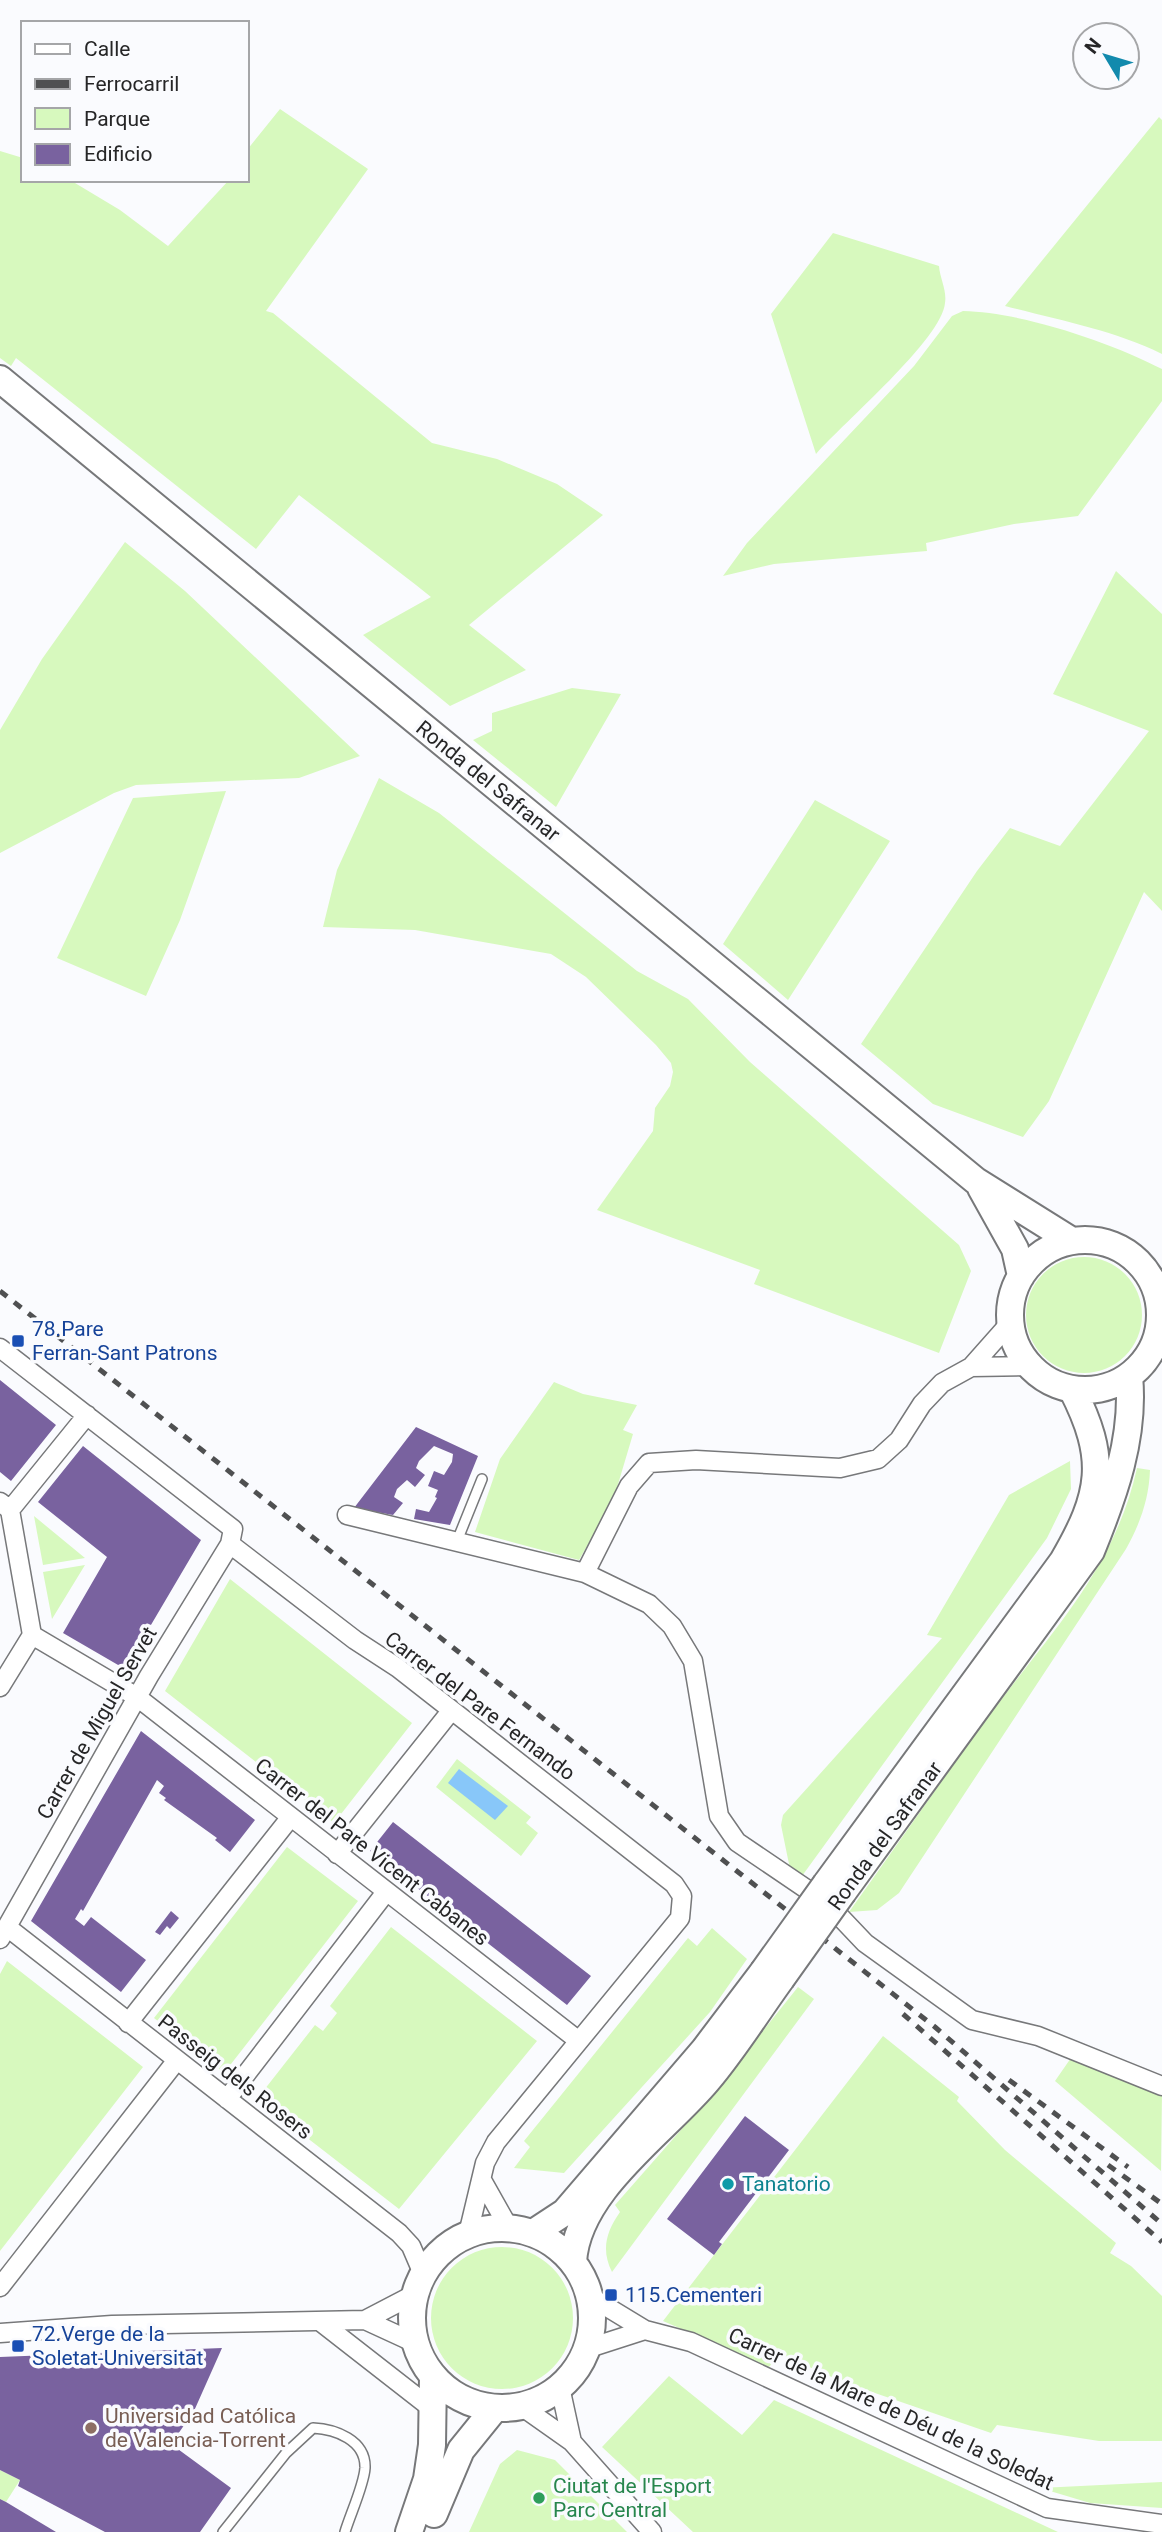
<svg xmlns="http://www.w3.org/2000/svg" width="1162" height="2532" font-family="Roboto,sans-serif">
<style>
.green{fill:#d7f9be}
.water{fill:#88c7f9}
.building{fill:#79629f}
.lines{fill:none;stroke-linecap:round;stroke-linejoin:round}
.lane-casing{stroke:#77787a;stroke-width:12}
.street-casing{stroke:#77787a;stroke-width:21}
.secondary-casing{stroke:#77787a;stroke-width:30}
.lane{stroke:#fff;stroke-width:9}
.street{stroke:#fff;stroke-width:18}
.secondary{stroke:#fff;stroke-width:26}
.rail{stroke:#4f5051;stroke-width:5;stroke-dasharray:9 9;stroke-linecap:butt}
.secondary-bridge-casing{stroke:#77787a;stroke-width:30;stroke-linecap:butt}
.secondary-bridge{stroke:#fff;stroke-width:26}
.transit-dot{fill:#1a4fb4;stroke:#fafbfe;stroke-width:2.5}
.culture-dot{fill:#0f9aa8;stroke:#fafbfe;stroke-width:2.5}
.education-dot{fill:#8d6e63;stroke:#fafbfe;stroke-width:2.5}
.leisure-dot{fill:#2e9e5b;stroke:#fafbfe;stroke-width:2.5}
.labels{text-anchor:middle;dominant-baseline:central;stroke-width:7;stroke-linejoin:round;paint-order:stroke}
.street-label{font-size:21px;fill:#262627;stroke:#fafbfe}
.transit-label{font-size:21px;fill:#164399;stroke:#fafbfe;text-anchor:start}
.culture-label{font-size:21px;fill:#0d838f;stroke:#fafbfe;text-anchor:start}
.education-label{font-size:21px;fill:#785e54;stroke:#fafbfe;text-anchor:start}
.leisure-label{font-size:21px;fill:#27864d;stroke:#fafbfe;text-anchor:start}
</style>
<rect width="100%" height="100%" fill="#fafbfe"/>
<path class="green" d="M280 109 368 169 266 311 273 313 432 443 497 459 557 484 603 515 469 625 526 670 450 706 363 635 431 597 416 585 299 495 256 549 16 358 11 366 0 358V151L23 158V180H70L120 210 168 246 229 180H247V150Z
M1159 117 1162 120V354C1113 330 1058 320 1005 306Z
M833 233 939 266C940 279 947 290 945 303 942 339 843 423 816 454L771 314Z
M963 311C1021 312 1110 342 1162 369V401L1078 516 1014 524 926 543 927 551 774 564 723 576 747 543 914 366 952 316Z
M125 542 185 591 360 756 299 778 136 785 114 793 0 853V730L42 659Z
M1116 571 1162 614V911L1144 892 1049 1101 1023 1137 933 1104 861 1044 977 871 1010 828 1060 846 1149 731 1053 694Z
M572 688 621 694 556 807 473 740 492 731V713Z
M379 778 439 813 637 971 688 999 750 1062 959 1245 971 1271 939 1353 754 1284 760 1270 597 1210 653 1131 655 1108 670 1086 673 1072 671 1063 656 1045 586 977 551 954 415 930 323 927 337 870Z
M226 791 180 920 146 996 57 958 133 798Z
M815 800 890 841 788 1000 723 944Z
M1026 1315a58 58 0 1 1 116 0a58 58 0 1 1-116 0Z
M554 1382 583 1394 637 1405 623 1430 633 1434 613 1501 579 1560 475 1532 500 1459Z
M1070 1461 1071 1489 1047 1538 802 1876 790 1869 781 1825 783 1815 942 1638 927 1635 1009 1495Z
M1137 1468 1150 1470C1149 1499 1140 1524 1126 1549L899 1893 877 1910 849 1912C897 1845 943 1778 992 1712 1051 1632 1115 1568 1137 1468Z
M34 1516 85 1558 43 1565Z
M85 1565 52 1619 43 1572Z
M230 1579 412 1723 334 1823 165 1691Z
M457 1759 531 1817 526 1823 538 1833 521 1856 436 1787Z
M287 1847 358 1901 224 2073 154 2018Z
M391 1927 537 2041 399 2209 257 2099 315 2025 323 2031 337 2013 330 2006Z
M712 1928 747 1959 710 2012 564 2173 514 2168 530 2147 524 2141 688 1938 697 1946Z
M7 1961 143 2067 0 2251V1974Z
M798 1987 814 1999 612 2272C601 2250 606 2232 620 2212L615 2205 709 2098Z
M883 2036 959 2097 957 2101 1005 2150 1116 2243 1110 2253 1131 2266 1162 2296V2441H1099L997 2425 991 2433 843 2382 780 2354 769 2367 663 2321Z
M1073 2055 1162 2092 1161 2171 1055 2081Z
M431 2318a71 71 0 1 1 142 0a71 71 0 1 1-142 0Z
M669 2376 742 2435 774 2400 1058 2532H693L602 2447Z
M517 2450 555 2460 627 2532H469L500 2464Z
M0 2470 20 2480 6 2502 0 2499Z
M1162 2482V2508L1090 2503 1040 2488Z"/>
<path class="water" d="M459 1769 508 1806 495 1820 448 1783Z"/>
<path class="building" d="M0 1380 56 1425 11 1481 0 1472Z
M416 1427 478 1456 450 1525 414 1519 416 1509 429 1512 437 1498 435 1497 438 1490 428 1486 434 1471 444 1475 452 1462 453 1454 434 1446 419 1461 416 1468 425 1475 415 1487 407 1480 397 1489 394 1497 403 1503 393 1515 354 1508Z
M83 1446 201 1540 125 1669 63 1633 107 1557 38 1502Z
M141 1731 255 1820 230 1852 215 1840 217 1838 164 1800 166 1798 159 1793 164 1786 157 1780 83 1911 81 1909 75 1919 84 1926 91 1917 146 1960 121 1992 31 1921Z
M393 1822 591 1976 567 2005 370 1851Z
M171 1911 179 1918 170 1929 167 1926 160 1935 155 1932Z
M745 2116 789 2150 719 2242 722 2244 714 2255 667 2219Z
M222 2348 194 2411 171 2444 231 2488 200 2532H105L18 2486 20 2480 0 2470V2357Z
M0 2499 6 2502 56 2532H0Z"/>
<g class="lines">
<g class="lane-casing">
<path id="lane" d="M457 1541 482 1479
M223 2532 286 2453 313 2428C335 2429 366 2440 365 2468 364 2485 350 2515 345 2532"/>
</g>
<g class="street-casing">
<path id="street" d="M1154 1344 1162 1347
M0 1348 233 1529 230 1544 149 1676 0 1939
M971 1367 1030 1366
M0 1502 10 1510 32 1635 0 1687
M10 1510 87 1415
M347 1515 585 1573 649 1604 672 1626 693 1661 719 1816 737 1842 827 1903 865 1943 972 2020 1038 2036 1162 2086
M230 1544 355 1640 398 1668 674 1884 682 1896 680 1918 496 2142 485 2163 468 2234
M585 1573 629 1486 649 1463 696 1460 840 1468 878 1459 899 1440 922 1404 942 1383 971 1367 1010 1323
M32 1635 137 1697 579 2041
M337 1854 451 1711
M7 1927 399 2233 411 2246 423 2274
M128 2023 290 1818
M227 2099 386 1892
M483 2182 509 2228
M0 2287 177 2060
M589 2296 645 2330 691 2342 1047 2508 1162 2524
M365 2320 415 2294
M322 2323 431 2408
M0 2333 112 2325 365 2320 415 2343
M586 2349 645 2330
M560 2387 572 2442
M521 2406 572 2442 652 2532"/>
</g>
<g class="secondary-casing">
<path id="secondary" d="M0 379 976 1181 1072 1241
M981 1188 1015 1249 1021 1276
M1010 1315a75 75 0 1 1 150 0a75 75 0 1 1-150 0Z
M826 1884 1063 1561C1102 1494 1108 1459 1072 1389
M843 1892 1091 1551C1114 1495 1135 1437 1129 1376
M412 2318a90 90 0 1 1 180 0a90 90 0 1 1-180 0Z
M533 2233 565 2212 704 2050 763 1972
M573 2262C577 2190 665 2132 708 2080 735 2048 757 2012 781 1979
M434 2514 461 2450 495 2408
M409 2532 427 2479 432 2445 433 2376"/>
</g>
<use href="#lane" class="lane"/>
<use href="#street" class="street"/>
<use href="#secondary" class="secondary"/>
<path class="rail" d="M0 1291 935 2027 1162 2224
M903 2014 1162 2242
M1009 2080 1128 2167
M1108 2165 1162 2204"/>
<g class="secondary-bridge-casing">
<path id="secondary-bridge" d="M763 1972 826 1884
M781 1979 843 1892"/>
</g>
<use href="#secondary-bridge" class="secondary-bridge"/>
</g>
<g class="transit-dot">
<rect x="11" y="1334" width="14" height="14" rx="3.5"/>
<rect x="604" y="2288" width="14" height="14" rx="3.5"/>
<rect x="11" y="2339" width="14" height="14" rx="3.5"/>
</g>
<circle class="culture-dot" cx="728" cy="2184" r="7"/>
<circle class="education-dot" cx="91" cy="2428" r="7"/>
<circle class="leisure-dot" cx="539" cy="2498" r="7"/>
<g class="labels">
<g class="street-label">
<text transform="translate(488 781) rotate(39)">Ronda del Safranar</text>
<text transform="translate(480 1706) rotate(37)">Carrer del Pare Fernando</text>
<text transform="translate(97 1723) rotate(-60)">Carrer de Miguel Servet</text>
<text transform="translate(885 1836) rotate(-54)">Ronda del Safranar</text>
<text transform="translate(372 1852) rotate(38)">Carrer del Pare Vicent Cabanes</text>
<text transform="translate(235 2077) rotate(38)">Passeig dels Rosers</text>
<text transform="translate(891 2409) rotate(25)">Carrer de la Mare de Déu de la Soledat</text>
</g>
<g class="transit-label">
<text x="32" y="1329">78.Pare<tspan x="32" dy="24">Ferran-Sant Patrons</tspan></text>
<text x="625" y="2295">115.Cementeri</text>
<text x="32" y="2334">72.Verge de la<tspan x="32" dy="24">Soletat-Universitat</tspan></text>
</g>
<g class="culture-label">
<text x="742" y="2184">Tanatorio</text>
</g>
<g class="education-label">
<text x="105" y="2416">Universidad Católica<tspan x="105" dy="24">de Valencia-Torrent</tspan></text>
</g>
<g class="leisure-label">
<text x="553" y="2486">Ciutat de l'Esport<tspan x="553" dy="24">Parc Central</tspan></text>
</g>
</g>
<rect x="21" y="21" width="228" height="161" fill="#fafbfe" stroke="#a5a6a8" stroke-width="2"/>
<rect x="35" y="44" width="35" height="10" fill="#ffffff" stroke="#a5a6a8" stroke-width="2"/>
<text x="84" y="56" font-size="21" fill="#262627">Calle</text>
<rect x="35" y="79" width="35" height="10" fill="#4f5051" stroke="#a5a6a8" stroke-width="2"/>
<text x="84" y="91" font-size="21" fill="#262627">Ferrocarril</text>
<rect x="35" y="108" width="35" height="21" fill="#d7f9be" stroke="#a5a6a8" stroke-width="2"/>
<text x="84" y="126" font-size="21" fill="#262627">Parque</text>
<rect x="35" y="144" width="35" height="21" fill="#79629f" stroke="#a5a6a8" stroke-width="2"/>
<text x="84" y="161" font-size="21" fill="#262627">Edificio</text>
<g transform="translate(1106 56) rotate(308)"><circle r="33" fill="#fafbfe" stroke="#a5a6a8" stroke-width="2"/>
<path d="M0-5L12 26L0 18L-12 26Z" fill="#128aad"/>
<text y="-10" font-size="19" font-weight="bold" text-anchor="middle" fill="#262627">N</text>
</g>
</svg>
